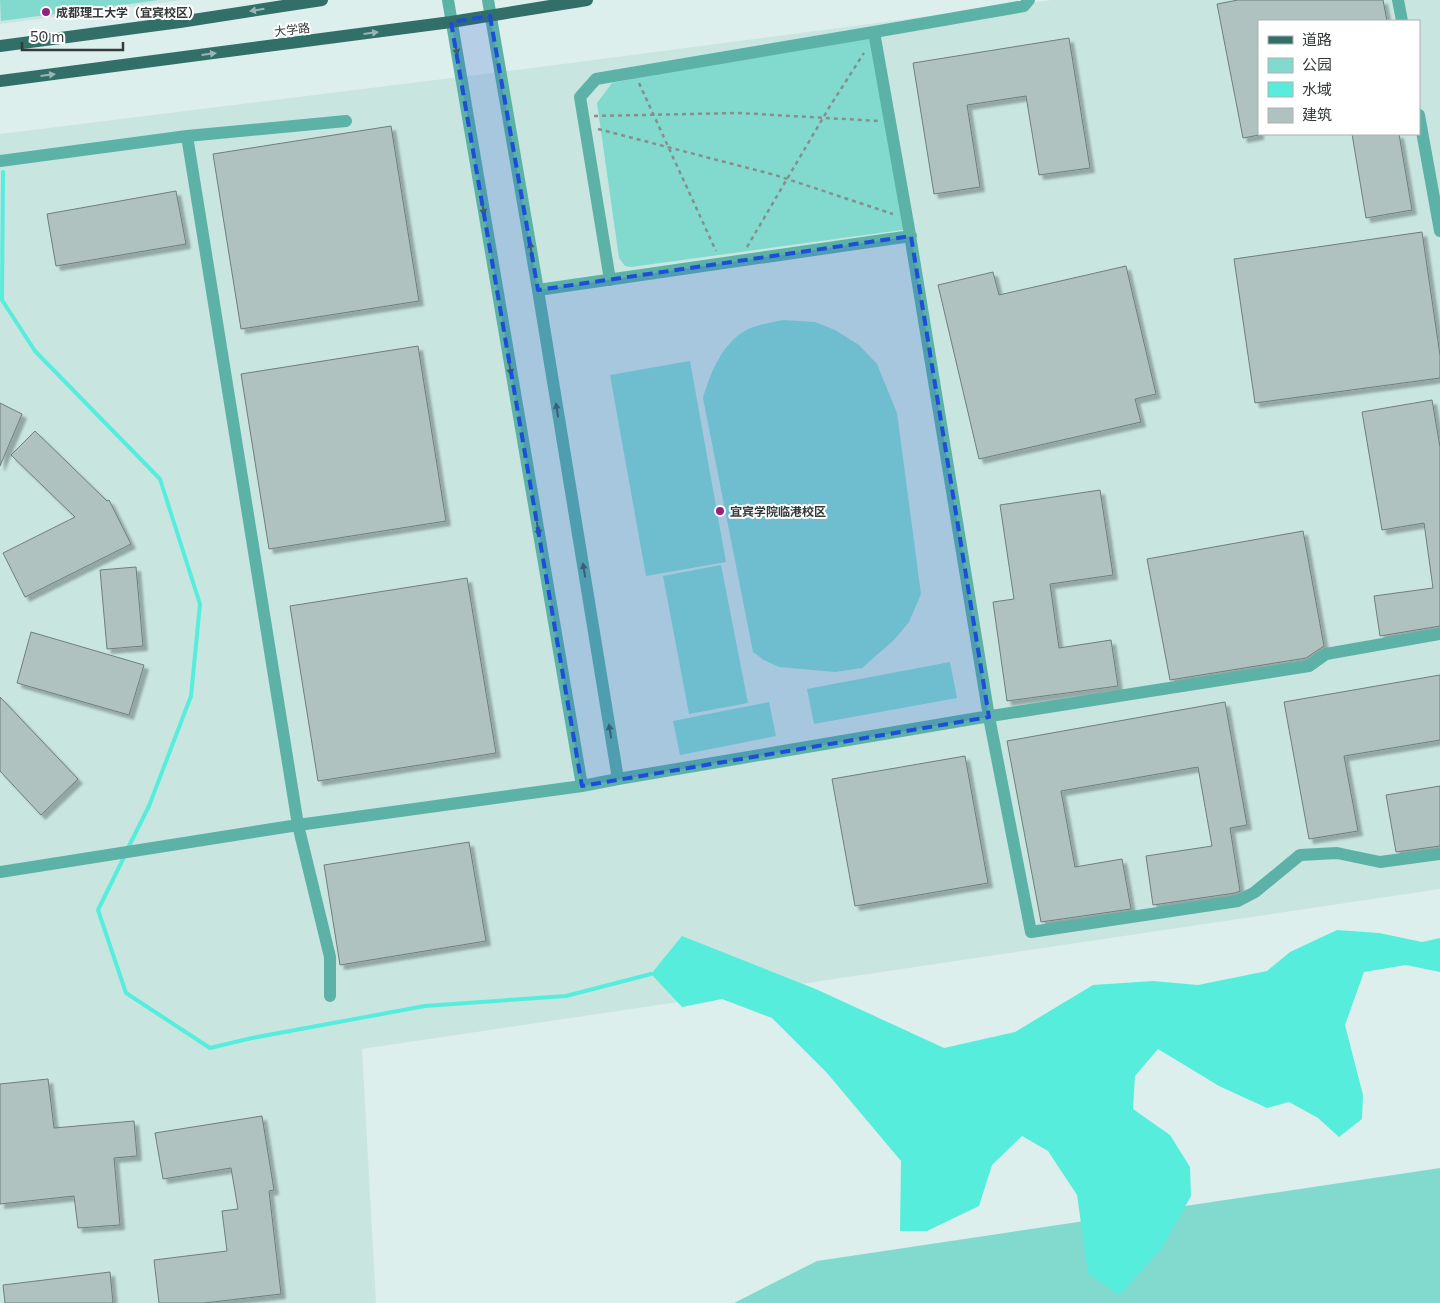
<svg xmlns="http://www.w3.org/2000/svg" width="1440" height="1303" font-family="Commissioner,'Noto Sans SC',sans-serif">
<style>
.built{fill:#c9e5e0;fill-rule:evenodd}
.green{fill:#82dace}
.water{fill:#56eddd}
.lines{fill:none;stroke-linecap:round;stroke-linejoin:round}
.stream{stroke:#56eddd;stroke-width:4}
.building{fill:#afc2bf;stroke:#6e7f7c;filter:url(#shadow)}
.path{stroke:#83908e;stroke-width:2.5;stroke-dasharray:4 4;stroke-linecap:butt}
.minor{stroke:#5cb2a7;stroke-width:12}
.major{stroke:#326f68;stroke-width:12}
.oneway{fill:#98b7b4}
.oneway2{fill:#416460}
.marked{fill:#1d4ed8;fill-opacity:0.2;stroke:#1d4ed8;stroke-width:4;stroke-dasharray:10 6;stroke-linejoin:round}
.poi-dot{fill:#922181;stroke:#fff;stroke-width:2}
.labels{text-anchor:middle;dominant-baseline:central;stroke-width:4;stroke-linejoin:round;paint-order:stroke}
.poi-label{font-size:12px;font-weight:bold;fill:#333a39;stroke:#fff;text-anchor:start}
.street-label{font-size:12px;fill:#333a39;stroke:#fff}
</style>
<defs>
<filter id="shadow"><feDropShadow dx="4.5" dy="4.5" stdDeviation="1" flood-color="#0004"/></filter>
</defs>
<rect width="100%" height="100%" fill="#dcefec"/>
<path class="built" d="M0 0H183L0 24Z
M1052 0H1440V889L362 1049 376 1303H0V134L525 69ZM1259 21H1419V134H1259Z"/>
<path class="green" d="M0 0H159L1 21Z
M874 32 909 229 631 267 625 266 619 258 597 103 612 83Z
M783 320 815 322 835 330 859 345 877 364 897 413 921 594 909 622 894 640 862 668 835 672 779 667 764 660 753 652 703 398C711 371 724 338 753 327 762 324 773 322 783 320Z
M690 361 726 562 646 576 610 375Z
M721 565 748 703 689 714 663 576Z
M950 662 957 698 814 724 807 689Z
M769 702 776 736 680 755 673 721Z
M1440 1168V1303H734L817 1261Z"/>
<path class="water" d="M1337 930 1379 933 1422 942 1440 938V972L1406 965 1364 972 1345 1025 1363 1095 1362 1119 1339 1137 1318 1118 1289 1102 1267 1108 1219 1086 1158 1049 1135 1076 1133 1109 1170 1135 1190 1167 1191 1196 1162 1248 1119 1295 1088 1273 1077 1195 1048 1151 1022 1136 992 1165 979 1206 927 1231H900L901 1161 827 1073 772 1018 722 999 682 1007 651 974 682 936 818 990 944 1048 1015 1032 1093 985 1153 981 1198 985 1267 971 1290 952Z"/>
<g class="lines">
<path class="stream" d="M3 172 2 300 35 351 160 479 200 604 191 696 149 806 128 848
M125 855 98 910 126 993 210 1048 252 1038 425 1006 566 996 651 974"/>
</g>
<path class="building" d="M1238 0H1383L1387 21H1259V135L1243 138 1217 4Z
M1069 38 1090 168 1039 175 1026 96 967 105 980 187 934 194 913 63Z
M391 126 419 301 241 329 213 154Z
M1352 134H1399L1412 210 1366 218Z
M176 191 186 244 56 266 47 214Z
M1422 232 1440 355V378L1255 403 1234 259Z
M1126 266 1156 394 1135 399 1141 422 979 459 938 285 993 272 999 295Z
M418 346 446 521 269 549 241 374Z
M1432 400 1440 447V626L1380 636 1374 596 1433 588 1424 523 1382 530 1362 412Z
M0 403 22 414 0 466Z
M35 431 107 501 109 500 131 544 25 597 3 553 75 517 11 455Z
M1100 490 1113 575 1050 584 1059 648 1111 640 1118 686 1007 701 993 602 1014 599 1000 505Z
M1303 531 1324 646 1306 658 1170 680 1147 559Z
M136 567 143 646 107 649 100 570Z
M467 578 496 753 318 781 290 606Z
M31 632 144 665 129 715 17 683Z
M1440 675V740L1344 756 1358 831 1309 839 1284 702Z
M0 697 78 779 41 815 0 771Z
M1225 702 1247 825 1230 828 1240 891 1235 893 1153 905 1146 856 1212 846 1198 767 1061 791 1075 867 1122 859 1131 909 1041 922 1007 741Z
M965 756 988 883 855 906 832 779Z
M1440 786V846L1396 852 1386 795Z
M469 842 486 941 340 965 324 865Z
M48 1079 54 1128 134 1121 137 1156 114 1158 120 1225 78 1228 74 1196 0 1204V1084Z
M262 1116 274 1190 269 1191 281 1294 204 1303H159L154 1260 227 1251 222 1211 238 1209 231 1168 163 1179 155 1133Z
M110 1272 113 1303H5L3 1285Z"/>
<g class="lines">
<path class="path" d="M639 83 716 251
M594 116 739 113 879 121
M598 129 775 175 893 214
M747 247 830 106 864 53"/>
<path class="minor" d="M448 0 582 786 618 779 972 719 1309 666 1326 654 1440 634
M488 0 538 290 618 779
M1029 0 1024 6 874 32 909 229 989 717 1031 932 1238 901 1255 892 1300 855 1337 853 1380 862 1440 854
M1398 0 1402 21
M1419 115 1440 231
M187 136 298 825 330 957V996
M0 161 187 136 346 121
M610 280 580 97 596 79 874 32
M538 290 911 236
M0 872 298 825 582 786"/>
<path class="major" d="M0 46 180 22 322 0
M0 81 451 22 587 0"/>
</g>
<defs><path id="oneway-solid" d="M-6-.8H1V-3.2L6.5 0L1 3.2V.8H-6Z" transform="scale(1.25)"/></defs>
<g class="oneway">
<use href="#oneway-solid" transform="translate(257 10) rotate(171)"/>
<use href="#oneway-solid" transform="translate(371 33) rotate(-7)"/>
<use href="#oneway-solid" transform="translate(209 54) rotate(-7)"/>
<use href="#oneway-solid" transform="translate(48 75) rotate(-7)"/>
</g>
<g class="oneway2">
<use href="#oneway-solid" transform="translate(456 48) rotate(80)"/>
<use href="#oneway-solid" transform="translate(483 208) rotate(80)"/>
<use href="#oneway-solid" transform="translate(531 249) rotate(-100)"/>
<use href="#oneway-solid" transform="translate(510 368) rotate(80)"/>
<use href="#oneway-solid" transform="translate(557 410) rotate(-99)"/>
<use href="#oneway-solid" transform="translate(538 529) rotate(80)"/>
<use href="#oneway-solid" transform="translate(584 570) rotate(-99)"/>
<use href="#oneway-solid" transform="translate(610 731) rotate(-99)"/>
</g>
<path class="marked" d="M490 16 538 290 911 236 989 717 582 786 451 22Z"/>
<g class="poi-dot">
<circle cx="46" cy="12" r="5"/>
<circle cx="720" cy="511" r="5"/>
</g>
<g class="labels">
<g class="poi-label">
<text x="56" y="12">成都理工大学（宜宾校区）</text>
<text x="730" y="511">宜宾学院临港校区</text>
</g>
<g class="street-label">
<text transform="translate(292 29) rotate(-7)">大学路</text>
</g>
</g>
<rect x="1258" y="20" width="162" height="115" fill="#ffffff" stroke="#adb0b0"/>
<rect x="1268" y="36" width="25" height="8" fill="#326f68" stroke="#adb0b0"/>
<text x="1302" y="45" font-size="15" fill="#333a39">道路</text>
<rect x="1268" y="58" width="25" height="15" fill="#82dace" stroke="#adb0b0"/>
<text x="1302" y="70" font-size="15" fill="#333a39">公园</text>
<rect x="1268" y="82" width="25" height="15" fill="#56eddd" stroke="#adb0b0"/>
<text x="1302" y="95" font-size="15" fill="#333a39">水域</text>
<rect x="1268" y="108" width="25" height="15" fill="#afc2bf" stroke="#adb0b0"/>
<text x="1302" y="120" font-size="15" fill="#333a39">建筑</text>
<path d="M22 42v8h101v-8" fill="none" stroke="#333a39" stroke-width="2.5"/>
<text x="30" y="42" font-size="15" fill="#333a39" stroke="#ffffff" stroke-width="4" paint-order="stroke">50 m</text>
</svg>
